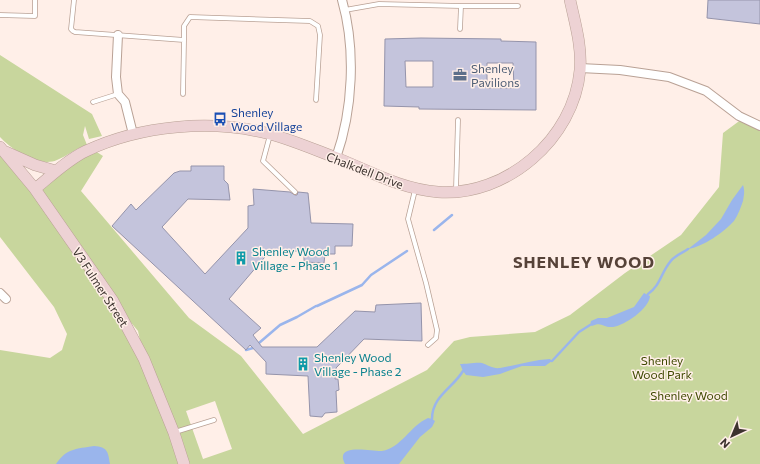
<svg xmlns="http://www.w3.org/2000/svg" width="760" height="464" font-family="Commissioner,sans-serif">
<style>
.green{fill:#c8d69d;fill-rule:evenodd}
.water{fill:#9ab5ec}
.lines{fill:none;stroke-linecap:round;stroke-linejoin:round}
.stream{stroke:#9ab5ec;stroke-width:2.5}
.building{fill:#c4c4dc;stroke:#9594ab;fill-rule:evenodd}
.lane-casing{stroke:#b9a195;stroke-width:5.5}
.street-casing{stroke:#b9a195;stroke-width:10}
.secondary-casing{stroke:#b9a195;stroke-width:12}
.lane{stroke:#fff;stroke-width:4}
.street{stroke:#fff;stroke-width:8}
.secondary{stroke:#edd2d4;stroke-width:11}
.labels{text-anchor:middle;dominant-baseline:central;stroke-width:3;stroke-linejoin:round;paint-order:stroke}
.service-label{font-size:12px;fill:#4e5e75;stroke:#ffefe8;text-anchor:start}
.transit-label{font-size:12px;fill:#164399;stroke:#ffefe8;text-anchor:start}
.street-label{font-size:12px;fill:#3d332f;stroke:#ffefe8}
.culture-label{font-size:12px;fill:#0d838f;stroke:#ffefe8;text-anchor:start}
.park-label{font-size:12px;fill:#3e4900;stroke:#ffefe8}
.district-label{font-size:16px;font-weight:bold;letter-spacing:1px;fill:#564238;stroke:#ffefe8}
</style>
<rect width="100%" height="100%" fill="#ffefe8"/>
<path class="green" d="M0 55 92 114 102 136 89 139 85 126 83 135 87 145C76 148 67 156 57 160 39 168 12 150 0 137Z
M742 119 760 128V464H184L144 359 138 331 114 302 167 424 179 464H0V350L50 358 62 350 67 334 54 307 0 237V148L35 189 92 149 103 156 81 191 189 318 241 356 303 434 427 370 454 341 470 337 535 332 570 315 625 273 681 235 719 187 723 133ZM215 401 232 449 203 459 186 411Z"/>
<path class="water" d="M743 185C745 191 744 195 743 201 741 207 738 215 734 221 724 232 703 247 688 249L706 235 721 219 732 200Z
M644 293 650 296C649 309 625 325 613 327 603 328 602 321 592 326L590 325 591 321 598 318H607L634 307Z
M550 359 552 361 545 366H522L500 374 483 377 466 375 463 371 460 364C466 364 477 362 482 363 488 365 493 369 500 368 517 365 533 360 550 359Z
M428 418 432 419 435 421 432 427 420 437 399 464H345C333 442 374 452 382 451 401 448 410 426 428 418Z
M94 446C108 447 108 452 110 464H56C67 448 76 449 94 446Z"/>
<g class="lines">
<path class="stream" d="M434 230 452 215
M648 294C660 286 661 273 670 262 674 256 682 253 688 249
M317 306 362 285 371 275 407 251
M259 343 280 325 297 317 316 306
M246 350 253 348
M552 361 579 332 590 325
M432 419C432 396 453 388 463 371"/>
</g>
<path class="building" d="M708 0H760V24L707 18Z
M421 38 501 39V41L536 42V110L419 109V107L384 106 385 39ZM405 61H433V87H406ZM487 63H513L514 88H487Z
M191 166H224V180L228 184 230 200 188 199 162 227 205 274 248 228V206L254 205 253 189 290 192 295 195H297L298 192 308 193 311 223 353 224 352 246H335V254H325L324 263 304 262V251H270L229 299 261 328 253 335 262 347H317L355 311 375 312 376 305 421 303 422 341 364 339 336 368 335 379H338L339 390 336 391 337 412 325 413 322 417 310 416 308 376 266 374V362L250 345 246 350 112 226 131 204 136 210 174 173 180 171H191Z"/>
<g class="lines">
<g class="lane-casing">
<path id="lane" d="M74 0 71 29 73 31 75 32 184 40V26L190 17 310 21 318 26 320 35 316 100
M461 6H518
M345 10 379 4 461 6 460 29
M0 15 35 16V0
M183 94 184 40
M93 102 118 94
M270 135 263 161 295 192
M456 189 458 120
M415 190 408 219 426 283 437 330 436 338 428 345
M175 432 214 420"/>
</g>
<g class="street-casing">
<path id="street" d="M118 35 116 77 118 94 125 102 133 134
M580 68 620 70 669 77 706 91 739 116 760 126
M336 158C353 110 356 49 342 0
M0 293 6 299"/>
</g>
<g class="secondary-casing">
<path id="secondary" d="M0 147 35 189 113 301 144 359 174 433 184 464
M6 152 35 165 56 171
M35 189C51 176 67 160 86 151 141 125 212 119 270 134 292 140 313 149 334 157 368 170 400 189 438 192 506 197 574 139 580 70 582 46 575 23 570 0"/>
</g>
<use href="#lane" class="lane"/>
<use href="#street" class="street"/>
<use href="#secondary" class="secondary"/>
</g>
<defs>
<g id="office-bare" transform="scale(1.08)"><path d="M-6-3h4V-5.5h4V-3h4V5H-6ZM-1-4.5V-3h2v-1.5ZM-6 0V1H6V0Z" fill="#5c6f8a" stroke="#ffefe8" stroke-width="2.5" paint-order="stroke"/></g>
<g id="bus-bare" transform="scale(1.08)"><path d="M-5-6H5V4H4V6H2V4H-2V6H-4V4H-5ZM-3.5-4V0h7V-4ZM-3.5 1.2v1.5H-2V1.2ZM2 1.2v1.5H3.5V1.2Z" fill="#1a4fb4" stroke="#ffefe8" stroke-width="2.5" paint-order="stroke"/></g>
<g id="building-bare" transform="scale(1.08)"><path d="M-4-6H4V6H1V3H-1V6H-4ZM-2.5-4.3h1.7v1.8h-1.7ZM.8-4.3h1.7v1.8H.8ZM-2.5-1h1.7V.8h-1.7ZM.8-1h1.7V.8H.8Z" fill="#0f9aa8" stroke="#ffefe8" stroke-width="2.5" paint-order="stroke"/></g>
</defs>
<g fill-rule="evenodd">
<use href="#office-bare" x="460" y="75"/>
<use href="#bus-bare" x="220" y="119"/>
<use href="#building-bare" x="241" y="258"/>
<use href="#building-bare" x="303" y="364"/>
</g>
<g class="labels">
<g class="service-label">
<text x="471" y="68">Shenley<tspan x="471" dy="14">Pavilions</tspan></text>
</g>
<g class="transit-label">
<text x="231" y="112">Shenley<tspan x="231" dy="14">Wood Village</tspan></text>
</g>
<g class="street-label">
<text transform="translate(365 170) rotate(21)">Chalkdell Drive</text>
<text transform="translate(101 287) rotate(57)">V3 Fulmer Street</text>
</g>
<g class="culture-label">
<text x="252" y="251">Shenley Wood<tspan x="252" dy="14">Village - Phase 1</tspan></text>
<text x="314" y="357">Shenley Wood<tspan x="314" dy="14">Village - Phase 2</tspan></text>
</g>
<g class="park-label">
<text x="662" y="360">Shenley<tspan x="662" dy="14">Wood Park</tspan></text>
<text x="689" y="395">Shenley Wood</text>
</g>
<g class="district-label">
<text x="584" y="261">SHENLEY WOOD</text>
</g>
</g>
<g transform="translate(732 436) rotate(224)" stroke="#ffefe8" stroke-width="3" paint-order="stroke">
<path d="M0-3L7 15L0 10L-7 15Z" fill="#3d332f"/>
<text y="-6" font-size="11" font-weight="bold" text-anchor="middle" fill="#3d332f">N</text>
</g>
</svg>
